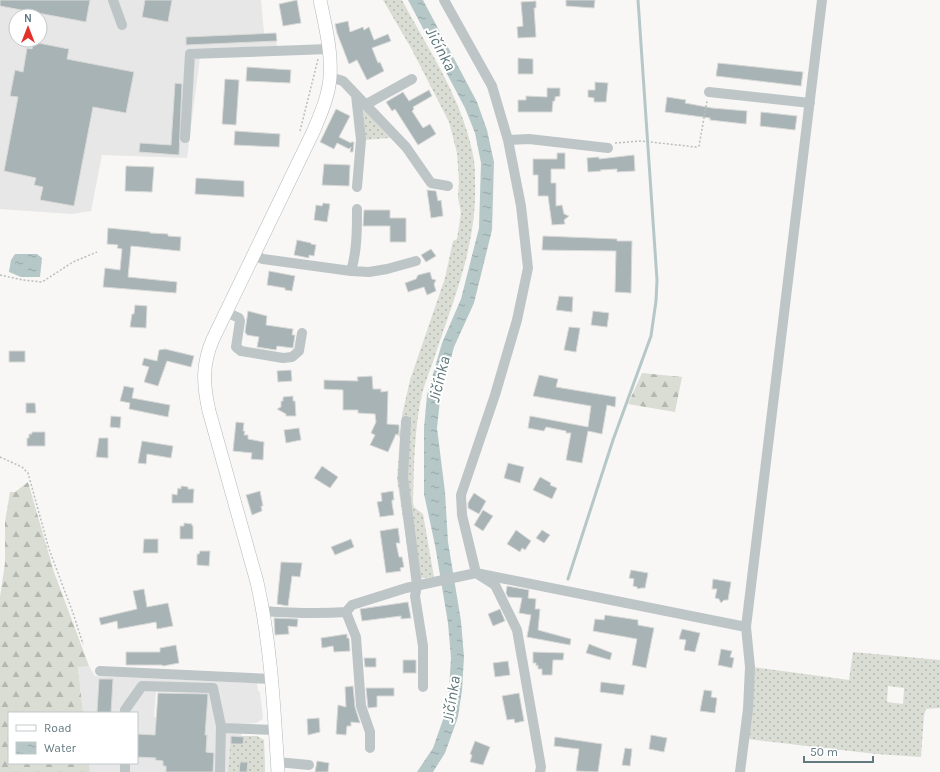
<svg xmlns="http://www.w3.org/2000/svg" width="940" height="772" font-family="Karla,sans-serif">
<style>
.built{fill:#e6e7e6;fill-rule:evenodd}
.grass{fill:url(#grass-dots);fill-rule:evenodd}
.forest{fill:url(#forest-firs)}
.water{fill:url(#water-ripples)}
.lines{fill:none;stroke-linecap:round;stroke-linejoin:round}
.stream{stroke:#b6c7c8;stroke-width:3}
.building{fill:#a8b3b6;stroke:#d9d9d7}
.major-casing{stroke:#b2b9bb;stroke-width:14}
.path{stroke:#b9bdbf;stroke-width:1.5;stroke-dasharray:2 2;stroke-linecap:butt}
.minor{stroke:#bec5c7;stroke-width:10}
.major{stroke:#fff;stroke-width:13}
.labels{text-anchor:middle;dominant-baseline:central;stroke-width:4;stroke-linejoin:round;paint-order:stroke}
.water-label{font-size:16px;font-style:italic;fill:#5e787b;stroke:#fff}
</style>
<defs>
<pattern id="grass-dots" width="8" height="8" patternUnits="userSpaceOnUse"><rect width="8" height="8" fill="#d9ddd4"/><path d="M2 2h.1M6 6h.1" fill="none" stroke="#b4b8b1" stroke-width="1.8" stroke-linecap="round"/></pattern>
<pattern id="forest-firs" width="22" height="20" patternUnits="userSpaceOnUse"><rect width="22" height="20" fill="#d9ddd4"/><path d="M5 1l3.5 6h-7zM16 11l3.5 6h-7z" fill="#b4b8b1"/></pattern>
<pattern id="water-ripples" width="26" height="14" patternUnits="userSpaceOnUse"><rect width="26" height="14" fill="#b6c7c8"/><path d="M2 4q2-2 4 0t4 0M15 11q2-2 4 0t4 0" fill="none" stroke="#98a6a8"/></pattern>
</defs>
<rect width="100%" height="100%" fill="#f8f7f5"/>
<path class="built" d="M0 0H261L264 33H276L277 54 200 57 187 158 102 155 91 211 72 214 0 209ZM16 16H40V40H16Z
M78 666H89L95 676 257 683 258 691 260 692 263 719 256 723 242 724 241 737 257 736 264 740 265 772H213L214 753 206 752 207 735H205L207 694 156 692 154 717H156L155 735H137V713H83Z
M137 757 156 758V760H157L163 758V765L166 766V772H90L89 763H137Z"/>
<path class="grass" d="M383 0H402C428 49 460 95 472 150 475 161 475 172 475 183 477 247 453 300 434 359 430 371 425 382 422 394 414 430 414 466 413 502L414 507 423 514 434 577 412 579 397 479 400 438 398 435 402 426V415L410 380 445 278 453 241 457 239 461 213 458 197 459 181 457 153 449 122 411 48Z
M361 106 390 138 364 140Z
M853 652 940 660V708L926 709 924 715 921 757 876 754 748 739 753 667 849 680ZM888 686 904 688 903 704 887 702Z
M231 736H257L264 740 265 772H228Z"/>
<path class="forest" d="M642 373 682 377 675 412 628 404Z
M28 482 54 572 89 666 78 667 83 713H9V763H89L90 772H0V597L5 563V522L10 492H15Z"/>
<path class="water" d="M408 0H423L477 102 487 130 494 162 492 230 474 303 454 347 440 400 437 428 445 492 448 542 461 621 464 657 462 690 458 717 445 753 433 772H417L433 748 445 714 449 689 451 658 448 623 435 545 424 494V428L427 395 442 343 461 299 479 228 481 163 475 133 465 108Z
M15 254H37L42 258 40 277H21L9 272 11 260Z"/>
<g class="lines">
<path class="stream" d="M568 579 613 440 651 336 656 301 657 280 638 0"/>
</g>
<path class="building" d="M0 0H90L86 22 0 6Z
M145 0H172L168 22 142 17Z
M297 0 301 23 283 26 279 4Z
M566 0H595L594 8 566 6Z
M536 1V8H534L536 37 518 38 517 27 523 26 521 2Z
M348 21 350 32 363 27 364 30 369 27 374 40 388 34 391 41 372 48 378 63 380 62 384 71 367 80 357 60 349 64 337 33 335 24Z
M276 33 277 41 186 45V37Z
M33 42 69 49 67 59 134 72 126 113 93 107 74 206 40 200 43 187 34 185 36 178 4 171 18 97 10 96 15 70 23 72 27 48 32 49Z
M518 58 533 59V74H518Z
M718 63 803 72 801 86 716 76Z
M247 67 291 70 290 83 246 81Z
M225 79 239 80 236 125 222 124Z
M595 82 608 83 606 102H594V98L588 97V90H595Z
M175 83 182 84 179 155 139 152 140 143 171 145Z
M547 88H560V96L555 97V101H553L552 112H518V100H526V96L547 97Z
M429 90 432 96 413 107 414 109 412 111 423 128 430 124 436 134 418 145 395 109 392 111 386 102 403 92 409 101Z
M667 97 686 100 685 103 712 108 747 111 746 124 710 120V118L665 112Z
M336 109 350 116 339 137 351 143V142H354L353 152H350L351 147 349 149 337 143 334 149 320 142Z
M761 112 797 116 795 130 760 126Z
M235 131 280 134 279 147 234 145Z
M557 153H565V169H551V183H556V206L562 205 564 214 569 216 564 220 565 224 552 225 548 196H538V175H533V159H557Z
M634 155 635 171 617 172V169L600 170 601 171 588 172 587 158 599 157V159Z
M324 164 350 165 349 186 322 185Z
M126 166 154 167 152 192 125 191Z
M196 178 244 181V197L195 194Z
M427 190 436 191 438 201 441 200 443 216 431 218Z
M323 203 330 204 327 222 314 220 316 205 322 206Z
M364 210H390V218H406V242H390V226H363Z
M108 228 150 232V233L168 234V236L181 237 180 251 131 246 128 277 177 282 176 293 103 287 105 268 120 270 122 249 117 248 118 245 107 244Z
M543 236 617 239V241H632L631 293 615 292 616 251 542 250Z
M297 240 311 243V244L316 245 314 256 309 255V258L294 255Z
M431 249 436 256 426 262 421 255Z
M269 271 295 276 292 291 285 290V288L267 285Z
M430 272 432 279 436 280 434 284 436 291 427 295 424 287 408 292 405 283 416 279 418 275Z
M559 296 573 297 572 312 556 310Z
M135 305 147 306 146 328 130 327 132 314H134Z
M248 311 267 316 266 325 293 329 292 335H295L293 348 277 346 276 350 257 347 259 337 247 335 245 332Z
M593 311 609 313 607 327 591 325Z
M569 327 580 328 576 352 564 350Z
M165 349 194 356 191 367 167 361 158 386 144 382 149 367 142 365 144 358 157 361 159 350Z
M9 351H25V362H9Z
M291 370 292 381 278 382 277 371Z
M539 375 558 379 556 387 616 397 615 407 607 405 602 434 588 431 582 463 566 460 571 433H566V431L546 427 544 431 528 428 530 416 588 427 591 406 533 396Z
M372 376 373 389H381V392L388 391 387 424 399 425V432L398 435 396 434 388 452 370 445 375 435 371 433 376 422 375 414 358 413V410H343V390L324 389V380L358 381 357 377Z
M124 386 134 388 132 398 170 405 168 417 129 409 130 403 120 401Z
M293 396V401H295L296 416H286V414L277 409 281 407V401H283V397Z
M26 403H35L36 413H26Z
M111 416 121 417 120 428 110 427Z
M236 422 244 423 243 431H245L244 435H248V439L264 442 263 460 251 459 252 453 233 451Z
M299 428 301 440 286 443 284 430Z
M32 432H45V446H27V438H29V434H32Z
M99 438H108V458L96 457Z
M142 441 173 446 171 458 147 454 146 464 138 463Z
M508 463 524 467 520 483 504 478Z
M322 466 338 477 330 488 314 478Z
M540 477 551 483 550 485 557 488 552 499 533 490Z
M181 486 188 487V489H194L193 503H172V494L177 495 178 488 181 489Z
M260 491 263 506H261L262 511 252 515 246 495Z
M393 491 394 500H392V503L394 515 380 517 377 502 382 501 381 493Z
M474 493 486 501 479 514 468 508V503Z
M483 510 493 516 483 531 474 525Z
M184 523 192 524V526H193V539H180V526H184Z
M398 528 400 543H396L399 557H402L404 567 400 568 401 571 386 573 380 531Z
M516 530 531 541 525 550 522 548 520 552 507 544Z
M542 530 550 535 544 543 536 538Z
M144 539H158V553H143Z
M351 539 354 547 335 555 331 547Z
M200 551H210L209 566 197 565V554H199Z
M281 562 302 563 300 577 292 576 288 606 277 604Z
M631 570 648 573 645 588H641L638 589 637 587 633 586 634 579 629 578Z
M713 579 731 582 728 600H724L721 603 719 599 715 598 717 589H712Z
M507 586 529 590 528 598 536 599 535 609H540L538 630 571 639 570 645 527 637 531 615 519 613 522 598 508 597 506 593Z
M144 589 147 607 168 603 173 626 157 629 156 622 118 629 117 621 101 625 99 618 137 609 133 591Z
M408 602 411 618 401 619V616L362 621 360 609Z
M500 609 505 621 493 626 488 614Z
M605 615 638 620V625L654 628 646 668 632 665 637 639 593 631 595 619 604 620Z
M274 618 298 619 297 627 288 626 289 634 275 635Z
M682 629 700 633 695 652 684 650 686 640 679 639Z
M347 634V638H349L350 651 334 652 333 646 322 648 321 638Z
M589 644 612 653 610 660 586 653Z
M176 645 179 663 163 666 162 665H126V652H160V648Z
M721 649 732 651 730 657 734 658 732 668 718 665Z
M533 652 564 653 563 660H553L552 675H542V669H538V665L536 666V663H533Z
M364 658H376V667H365Z
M403 660H416V673H403Z
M508 661 510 675 495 677 493 663Z
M99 679H113L111 713H97Z
M601 682 625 685 623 695 600 692Z
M353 686 355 707 360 723 351 722V726H347L346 735 336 734 338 705 346 707 345 687Z
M366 688H394V696H377V707L368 708Z
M704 690 712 691 711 697 717 698 715 713 700 711Z
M158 693 208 694 205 735H207L206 752 214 753 213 772H166V766H163V761L155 760 156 758 137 757V734L155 735Z
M519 693 524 721 515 723 514 719 507 720 502 696Z
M319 718 320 732 308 735 307 719Z
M651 735 667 738 664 752 649 749Z
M231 736 244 737 243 744H231Z
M555 737 602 744 598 772 576 771 579 749 554 746Z
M475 741 490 747 483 765 470 762 472 755 470 754Z
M625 748 632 749 630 766 622 765Z
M317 761 329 763 328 772H315Z
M240 762H248L247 772H239Z"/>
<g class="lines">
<g class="major-casing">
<path id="major" d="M278 772C274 709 271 644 257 582L209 411C203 384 202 364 213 339L314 130C321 113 329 95 330 77 332 51 325 25 320 0"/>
</g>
<path class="path" d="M300 131 318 59
M615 143 641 141 696 147 699 146 707 101
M0 275 23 280 42 282 73 262 97 252
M0 457 22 467 28 473 49 549 73 613 83 644"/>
<path class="minor" d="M113 0 122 25
M444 0 492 86 508 140 521 206 528 268 517 320 495 395 461 495 462 515 476 573 495 585 517 630 541 767 540 772
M330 77 343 81 406 147 431 183 448 186
M709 92 810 103
M356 95 361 140 357 187
M365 105 412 79
M185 138 190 54 329 49
M508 140 529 139 608 148
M253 255 263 259 351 271 369 272 387 269 416 261
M351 271C357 251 357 230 357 209
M226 312 239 318 240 321 236 347 241 351 283 358 292 357 299 351 302 333
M406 421 403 477 417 585 415 596 423 646V687
M263 611C291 613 318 614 346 612L352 605 406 588 476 573 746 627
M346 612 356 637 361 706 370 732V748
M100 671 272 679
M125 713V710L142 686 213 688 221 726 220 772
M221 728 275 730
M277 762 309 765
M125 763V772
M740 772 748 709 750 667 746 627 822 0"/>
<use href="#major" class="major"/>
</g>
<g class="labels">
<g class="water-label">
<text transform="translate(441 49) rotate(62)">Jičínka</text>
<text transform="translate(439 379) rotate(-76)">Jičínka</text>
<text transform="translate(451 699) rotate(-81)">Jičínka</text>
</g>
</g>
<rect x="8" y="712" width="130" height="52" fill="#ffffff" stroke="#c1c9cc"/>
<rect x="16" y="725" width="20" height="6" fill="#ffffff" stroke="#c1c9cc"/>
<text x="44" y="732" font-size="12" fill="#637980">Road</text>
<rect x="16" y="742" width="20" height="12" fill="url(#water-ripples)" stroke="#c1c9cc"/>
<text x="44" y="752" font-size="12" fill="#637980">Water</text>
<g transform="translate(28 28)"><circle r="19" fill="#ffffff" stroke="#c1c9cc"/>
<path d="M0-3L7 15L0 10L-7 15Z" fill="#e2312b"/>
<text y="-6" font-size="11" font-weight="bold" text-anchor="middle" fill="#637980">N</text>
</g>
<path d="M804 756v6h69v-6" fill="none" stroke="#637980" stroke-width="2"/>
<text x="810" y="756" font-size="12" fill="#637980" stroke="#ffffff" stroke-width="3" paint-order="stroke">50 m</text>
</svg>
